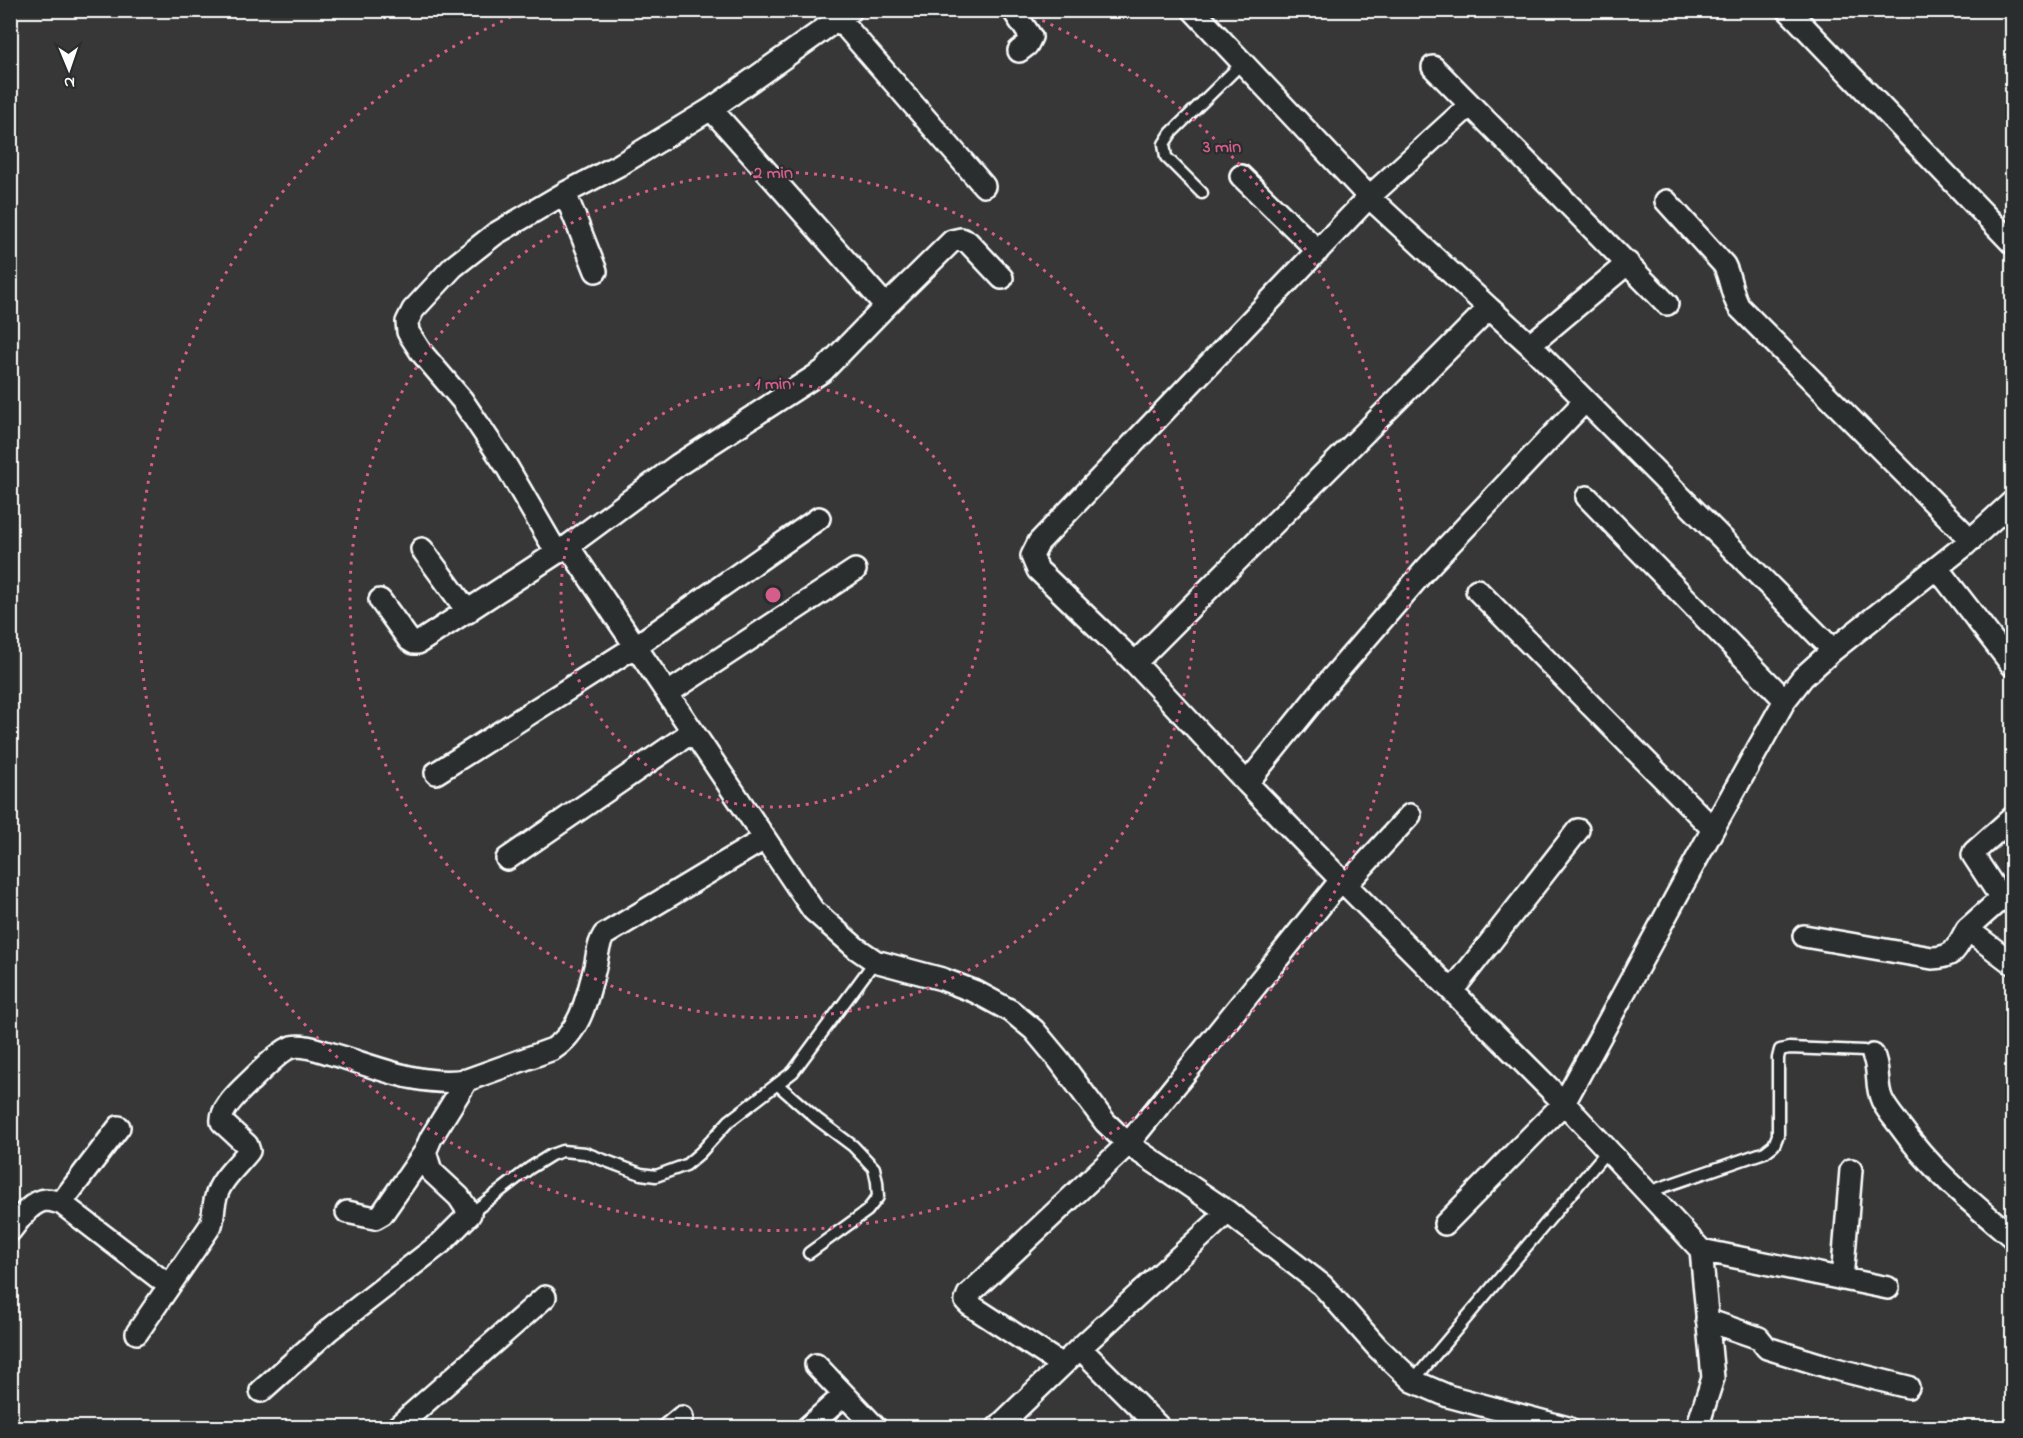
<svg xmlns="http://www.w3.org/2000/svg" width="2023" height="1438" font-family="'Indie Flower',sans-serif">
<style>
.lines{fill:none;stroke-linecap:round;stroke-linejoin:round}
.lane-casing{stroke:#fff;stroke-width:15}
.street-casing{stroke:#fff;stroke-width:26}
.lane{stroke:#2a2d2e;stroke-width:10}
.street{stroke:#2a2d2e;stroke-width:21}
.ring{fill:none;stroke:#d45d8c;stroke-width:3;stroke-dasharray:3 6}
.centre{fill:#d45d8c;stroke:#2a2d2e;stroke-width:3}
.ring-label{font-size:18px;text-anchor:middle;font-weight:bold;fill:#d45d8c;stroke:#2a2d2e;stroke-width:4.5;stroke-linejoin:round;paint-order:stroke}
</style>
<rect width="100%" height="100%" fill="#383737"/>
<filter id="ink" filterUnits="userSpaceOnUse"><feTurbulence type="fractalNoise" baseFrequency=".0167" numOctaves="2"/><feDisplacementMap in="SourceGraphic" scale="12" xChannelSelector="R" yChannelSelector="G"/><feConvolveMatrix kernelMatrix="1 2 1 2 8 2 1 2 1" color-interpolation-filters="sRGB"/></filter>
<g filter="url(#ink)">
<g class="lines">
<g class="lane-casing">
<path id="lane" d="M1202 193 1166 157 1164 144 1171 133 1242 63
M777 1084 817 1119 853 1146 874 1168 877 1182 878 1197 867 1211 809 1253
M1648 1192 1765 1152 1774 1145 1778 1135V1058L1780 1050 1789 1048 1864 1051 1873 1055
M470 1214 530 1168 551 1155 562 1151 585 1153 641 1174 656 1176 686 1165 700 1153 729 1121 793 1072 875 961
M1413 1381 1607 1151"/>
</g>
<g class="street-casing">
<path id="street" d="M1013 10 1031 37 1027 45 1019 51
M1193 10 1369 197 1489 308
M1788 10 2012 243
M839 19 984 186
M1433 67 1667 304
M711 109 886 306 823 371 678 465 568 546 813 910 856 948 875 961 942 979 976 992 1011 1011 1034 1030 1059 1060 1105 1122 1128 1144 1228 1212 1322 1285 1378 1348 1413 1381 1448 1396 1568 1428
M1241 176 1318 251
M565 193 596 271
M1666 201 1724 265C1731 278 1731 294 1739 307L1971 540
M886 306 952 241 961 239 968 242 1002 278
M1530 345 1628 263
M1584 402 1425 570 1331 679 1247 783 1341 880 1564 1103 1701 1250 1713 1378 1697 1428
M1587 497 1785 700
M422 549 468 612
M557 553 507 467 462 400 421 352 408 332 407 322 413 310 453 267 495 234 565 193 621 164 711 109 851 10
M1937 568 2012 665
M380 600 409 640 414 643H418L567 546
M1135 663 1489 308 1530 345 1833 650
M668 693 855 570
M436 773 636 646 819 518
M1247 783 1135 663 1038 570 1032 556 1039 542 1369 197 1470 105
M1713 829 1785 700 1803 677 1833 650 1964 546 2012 502
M507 859 692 732
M1346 885 1410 815
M2012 889 1967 929 2012 963
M2001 898 1973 855 1974 852 2012 818
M1804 936 1932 958C1956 957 1956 948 1967 929
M1452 991 1578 830
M1873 1055C1880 1069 1875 1085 1882 1100 1886 1109 1894 1118 1900 1126 1931 1170 1972 1203 2012 1237
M61 1203 168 1285
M347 1212 375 1218 382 1214 425 1152
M1445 1224 1564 1103 1713 829 1477 590
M10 1231C19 1220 31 1201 46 1200 51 1200 56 1202 61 1203L119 1127
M1701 1250 1888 1288
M1842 1279 1851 1170
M1707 1320 1759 1338 1767 1348 1832 1368 1908 1387
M137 1333 211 1225C214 1215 213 1206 216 1197 220 1180 238 1165 249 1151L247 1145 222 1122C220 1111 235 1096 243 1088 252 1080 281 1049 292 1047 304 1044 321 1051 332 1054 377 1067 420 1087 467 1080L553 1049C581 1031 587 998 595 967 598 955 597 946 604 935L764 839
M1080 1348 1160 1428
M816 1365 876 1428
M1062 1365 970 1305 966 1301 968 1295 1128 1144 1341 880
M261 1391 329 1330 441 1243 470 1214 459 1197 431 1171 425 1152 431 1138 467 1080
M396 1428 545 1297
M669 1428 682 1417
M807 1428 844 1395
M997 1428 1080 1348 1228 1212"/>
</g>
<use href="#lane" class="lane"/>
<use href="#street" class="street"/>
</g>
</g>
<g class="ring">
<circle cx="773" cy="595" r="212"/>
<circle cx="773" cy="595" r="423"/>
<path d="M1026 13A635 635 0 1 1 520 13"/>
</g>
<circle cx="773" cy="595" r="9" class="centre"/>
<g class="ring-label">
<text x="1222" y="152">3 min</text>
<text x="773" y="178">2 min</text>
<text x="773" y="389">1 min</text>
</g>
<rect width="2023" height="1438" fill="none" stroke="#2a2d2e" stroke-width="36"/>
<rect x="18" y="18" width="1987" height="1402" fill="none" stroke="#fff" stroke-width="2" filter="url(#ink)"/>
<g transform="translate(69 69) rotate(178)" stroke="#2a2d2e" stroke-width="4.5" paint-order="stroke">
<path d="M0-4.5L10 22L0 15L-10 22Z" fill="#ffffff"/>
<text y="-9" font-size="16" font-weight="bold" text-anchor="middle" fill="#ffffff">N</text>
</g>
</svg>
